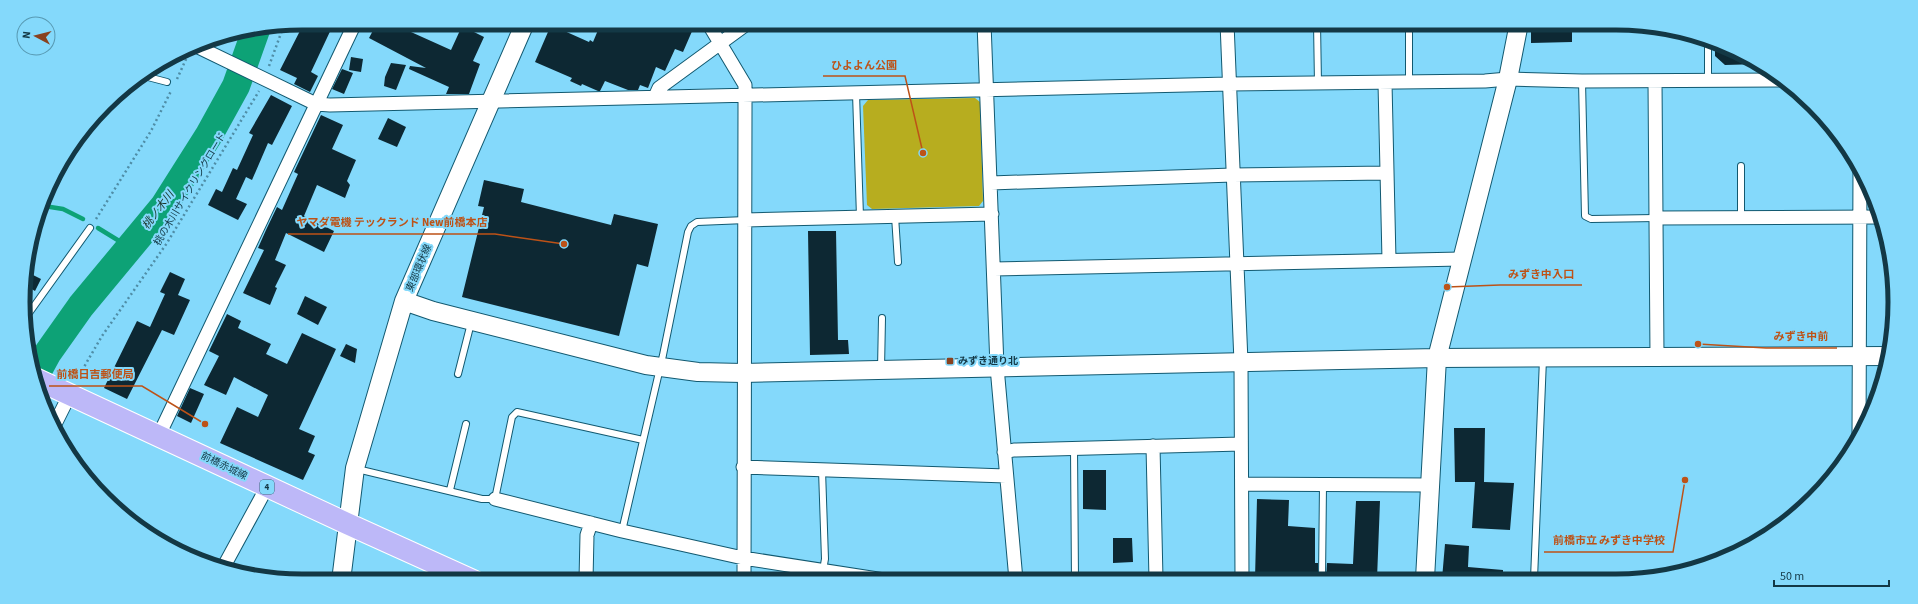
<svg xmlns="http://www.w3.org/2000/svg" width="1918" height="604" font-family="'Source Sans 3','Noto Sans JP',sans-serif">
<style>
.green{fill:#b7ad1f}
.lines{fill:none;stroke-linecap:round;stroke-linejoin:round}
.stream{stroke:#0da276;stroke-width:4.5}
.river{stroke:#0da276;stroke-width:28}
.building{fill:#0d2833}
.lane-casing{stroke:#125970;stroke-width:8}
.street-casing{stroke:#125970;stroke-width:15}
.secondary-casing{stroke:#125970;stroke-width:20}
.primary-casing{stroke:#fff;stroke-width:23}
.path{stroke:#4f8da6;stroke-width:2.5;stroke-dasharray:2 3;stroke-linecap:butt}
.lane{stroke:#fff;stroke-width:6}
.street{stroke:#fff;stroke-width:13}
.secondary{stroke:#fff;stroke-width:18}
.primary{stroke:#bdb8f8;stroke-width:21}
.poi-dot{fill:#89421f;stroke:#84d9fb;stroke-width:1.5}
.labels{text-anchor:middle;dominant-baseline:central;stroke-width:4;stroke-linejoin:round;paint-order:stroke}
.shield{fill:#84d9fb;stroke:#35687c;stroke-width:1}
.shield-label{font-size:9px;font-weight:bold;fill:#133845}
.street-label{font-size:10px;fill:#133845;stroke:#84d9fb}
.poi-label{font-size:10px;font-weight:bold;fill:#133845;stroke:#84d9fb;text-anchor:start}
.water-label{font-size:11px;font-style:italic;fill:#1c362b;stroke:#84d9fb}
.rim{fill:none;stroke:#133845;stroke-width:5}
.leader{fill:none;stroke:#bd5217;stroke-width:1.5}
.callout-dot{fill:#bd5217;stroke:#84d9fb;stroke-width:1.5}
.callout-label{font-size:11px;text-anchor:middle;font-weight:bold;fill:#bd5217;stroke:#84d9fb;stroke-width:4;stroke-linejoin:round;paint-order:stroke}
</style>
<rect width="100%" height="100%" fill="#84d9fb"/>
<path class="green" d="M975 98 980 102 983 201 979 206 872 209 867 205 863 106 868 100Z"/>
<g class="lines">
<path class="stream" d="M44 206 63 209 83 219
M98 228 129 247"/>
<path class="river" d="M34 378 47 354 81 306 164 206 209 135 236 86 257 27"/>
</g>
<path class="building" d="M304 23H334L311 72 318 76 310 92 294 84 297 78 280 70Z
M377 23H415L411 32 451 50 462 26 484 37 473 61 480 64 469 94H446L449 87 409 69 410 66 426 68 369 38Z
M601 23H687L686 26 693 29 683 52 675 49 665 71 656 67 648 88 640 85 638 90H628L605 81 600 91H598L582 84 581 86 570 81 572 78 535 62 551 25 589 42 590 40 593 42Z
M1531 23H1572V42L1531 43Z
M1715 42 1723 44 1760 64 1725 65 1715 56Z
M351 57 363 59 361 72 349 70Z
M391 63 406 65 396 90 384 86 385 77Z
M342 69 353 73 344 94 332 89Z
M271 95 292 106 272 145 268 143 252 180 246 177 236 199 247 204 238 220 208 205 216 189 222 192 233 168 237 170 253 135 249 133Z
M321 115 343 125 332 149 356 160 347 181 350 185 345 198 317 185 304 216 334 231 324 252 286 233 275 260 286 265 275 287 277 288 270 305 243 293 264 250 258 248 266 230 277 207 282 210 298 174 294 172Z
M388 118 406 127 397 147 378 139Z
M484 180 524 189 521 202 611 225 614 214 658 224 648 267 637 264 619 336 462 297 484 207 478 206Z
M808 231H836L838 340H848L849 354 810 355Z
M25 271 41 279 35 291 25 285Z
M170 272 185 279 178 295 190 300 174 335 162 330 127 399 104 388 137 321 150 327 165 294 160 292Z
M305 296 327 307 318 325 297 314Z
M227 314 241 321 238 328 271 344 266 354 287 364 302 333 336 349 299 429 315 436 308 452 315 455 303 480 220 443 237 407 258 417 268 395 234 377 226 395 204 385 219 356 209 351Z
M346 344 357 349 355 363 340 356Z
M190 388 204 394 191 423 177 416Z
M1454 428H1485L1484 482 1514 483 1510 530 1472 528 1475 482H1455Z
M1083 470H1106V510L1083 509Z
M1257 499 1289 500 1288 526 1315 528V563H1318V579H1255Z
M1356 501H1380L1377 579H1326L1327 563 1353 564Z
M1113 538H1132L1133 562 1113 563Z
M1445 544 1469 546 1468 567 1503 570V579H1442Z"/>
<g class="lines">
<g class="lane-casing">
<path id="lane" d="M1317 23 1318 84
M1409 23V83
M1708 40V81
M144 76 167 82
M1582 81 1585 216 1591 219 1656 218
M856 93 860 217
M1741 166V218
M895 216 898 262
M24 320 90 228
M881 369 882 318
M458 374 471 323
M1074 449 1075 580
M357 469 482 499H495L512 417 517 412 643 440
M822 470 825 559 823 570
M450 490 466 424
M622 531 663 355 688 232 691 226 697 222 746 220
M1322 579 1323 485
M1534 579 1543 359"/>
</g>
<g class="street-casing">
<path id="street" d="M708 23 745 85V108L744 580
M984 23 997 367 1016 580
M1227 23 1241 362 1242 579
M194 45 316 104 330 105 1229 84 1485 81 1508 79 1582 81 1783 80
M1655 81 1657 356
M1385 83 1389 260
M655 97 659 88 748 23
M991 183 1233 175 1387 173
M1656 218 1880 217
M746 220 992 214
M994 269 1461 259
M55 424 70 394
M159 435 355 23
M1859 438 1860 169
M1153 446 1156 579
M1004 452 1014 450 1241 444
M743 467 1006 476
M1242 484 1431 485
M495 499 622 531 743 558 884 580
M223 568 267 487
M586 580 587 535 591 523"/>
</g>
<g class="secondary-casing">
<path id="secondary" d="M404 301 433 311 646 365 698 372 743 373 1437 358 1890 356
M1425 579 1437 358 1508 79 1519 23
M341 581 355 468 404 301 525 23"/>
</g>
<g class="primary-casing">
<path id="primary" d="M34 378 348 524 474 581"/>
</g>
<path class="path" d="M269 66 284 25
M177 79 187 57
M96 219 151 131 171 91
M77 379 102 336 167 243 259 91"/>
<use href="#lane" class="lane"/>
<use href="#street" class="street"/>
<use href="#secondary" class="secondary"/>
<use href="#primary" class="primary"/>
</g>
<rect class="poi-dot" x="946" y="357" width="8" height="8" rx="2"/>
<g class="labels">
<rect class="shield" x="260" y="480" width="14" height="14" rx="3"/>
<g class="shield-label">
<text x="267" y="487">4</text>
</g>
<g class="street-label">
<text transform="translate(190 189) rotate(-59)">桃の木川サイクリングロード</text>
<text transform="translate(419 268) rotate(-67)">東部環状線</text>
<text transform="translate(224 466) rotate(26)">前橋赤城線</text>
</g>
<g class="poi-label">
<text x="958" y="361">みずき通り北</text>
</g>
<g class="water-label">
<text transform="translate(158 210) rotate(-53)">桃ノ木川</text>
</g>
</g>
<path d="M0 0H1918V604H0ZM302 30H1616A272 272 0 0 1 1888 302V302A272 272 0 0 1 1616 574H302A272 272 0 0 1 30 302V302A272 272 0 0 1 302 30Z" fill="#84d9fb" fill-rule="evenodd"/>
<path class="rim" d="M302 30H1616A272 272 0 0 1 1888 302V302A272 272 0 0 1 1616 574H302A272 272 0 0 1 30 302V302A272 272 0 0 1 302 30Z"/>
<path class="leader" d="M923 153L905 76H823M564 244L495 234H288M1447 287L1500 285H1582M1698 344L1766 348H1837M205 424L142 386H49M1685 480L1673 552H1544"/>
<g class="callout-dot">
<circle cx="923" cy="153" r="4"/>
<circle cx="564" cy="244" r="4"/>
<circle cx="1447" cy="287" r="4"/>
<circle cx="1698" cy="344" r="4"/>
<circle cx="205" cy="424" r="4"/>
<circle cx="1685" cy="480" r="4"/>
</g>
<g class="callout-label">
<text x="864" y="69">ひよよん公園</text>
<text x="392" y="226">ヤマダ電機 テックランド New前橋本店</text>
<text x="1541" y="278">みずき中入口</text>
<text x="1801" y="340">みずき中前</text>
<text x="95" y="378">前橋日吉郵便局</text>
<text x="1609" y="544">前橋市立 みずき中学校</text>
</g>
<g transform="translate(36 36) rotate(277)"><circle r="19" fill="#84d9fb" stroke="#5799b2"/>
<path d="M0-3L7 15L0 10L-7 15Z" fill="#89421f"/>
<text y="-6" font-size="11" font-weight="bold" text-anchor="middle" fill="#133845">N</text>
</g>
<path d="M1774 580v6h115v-6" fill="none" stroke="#133845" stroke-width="2"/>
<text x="1780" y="580" font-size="12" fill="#133845" stroke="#84d9fb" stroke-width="3" paint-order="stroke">50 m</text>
</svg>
